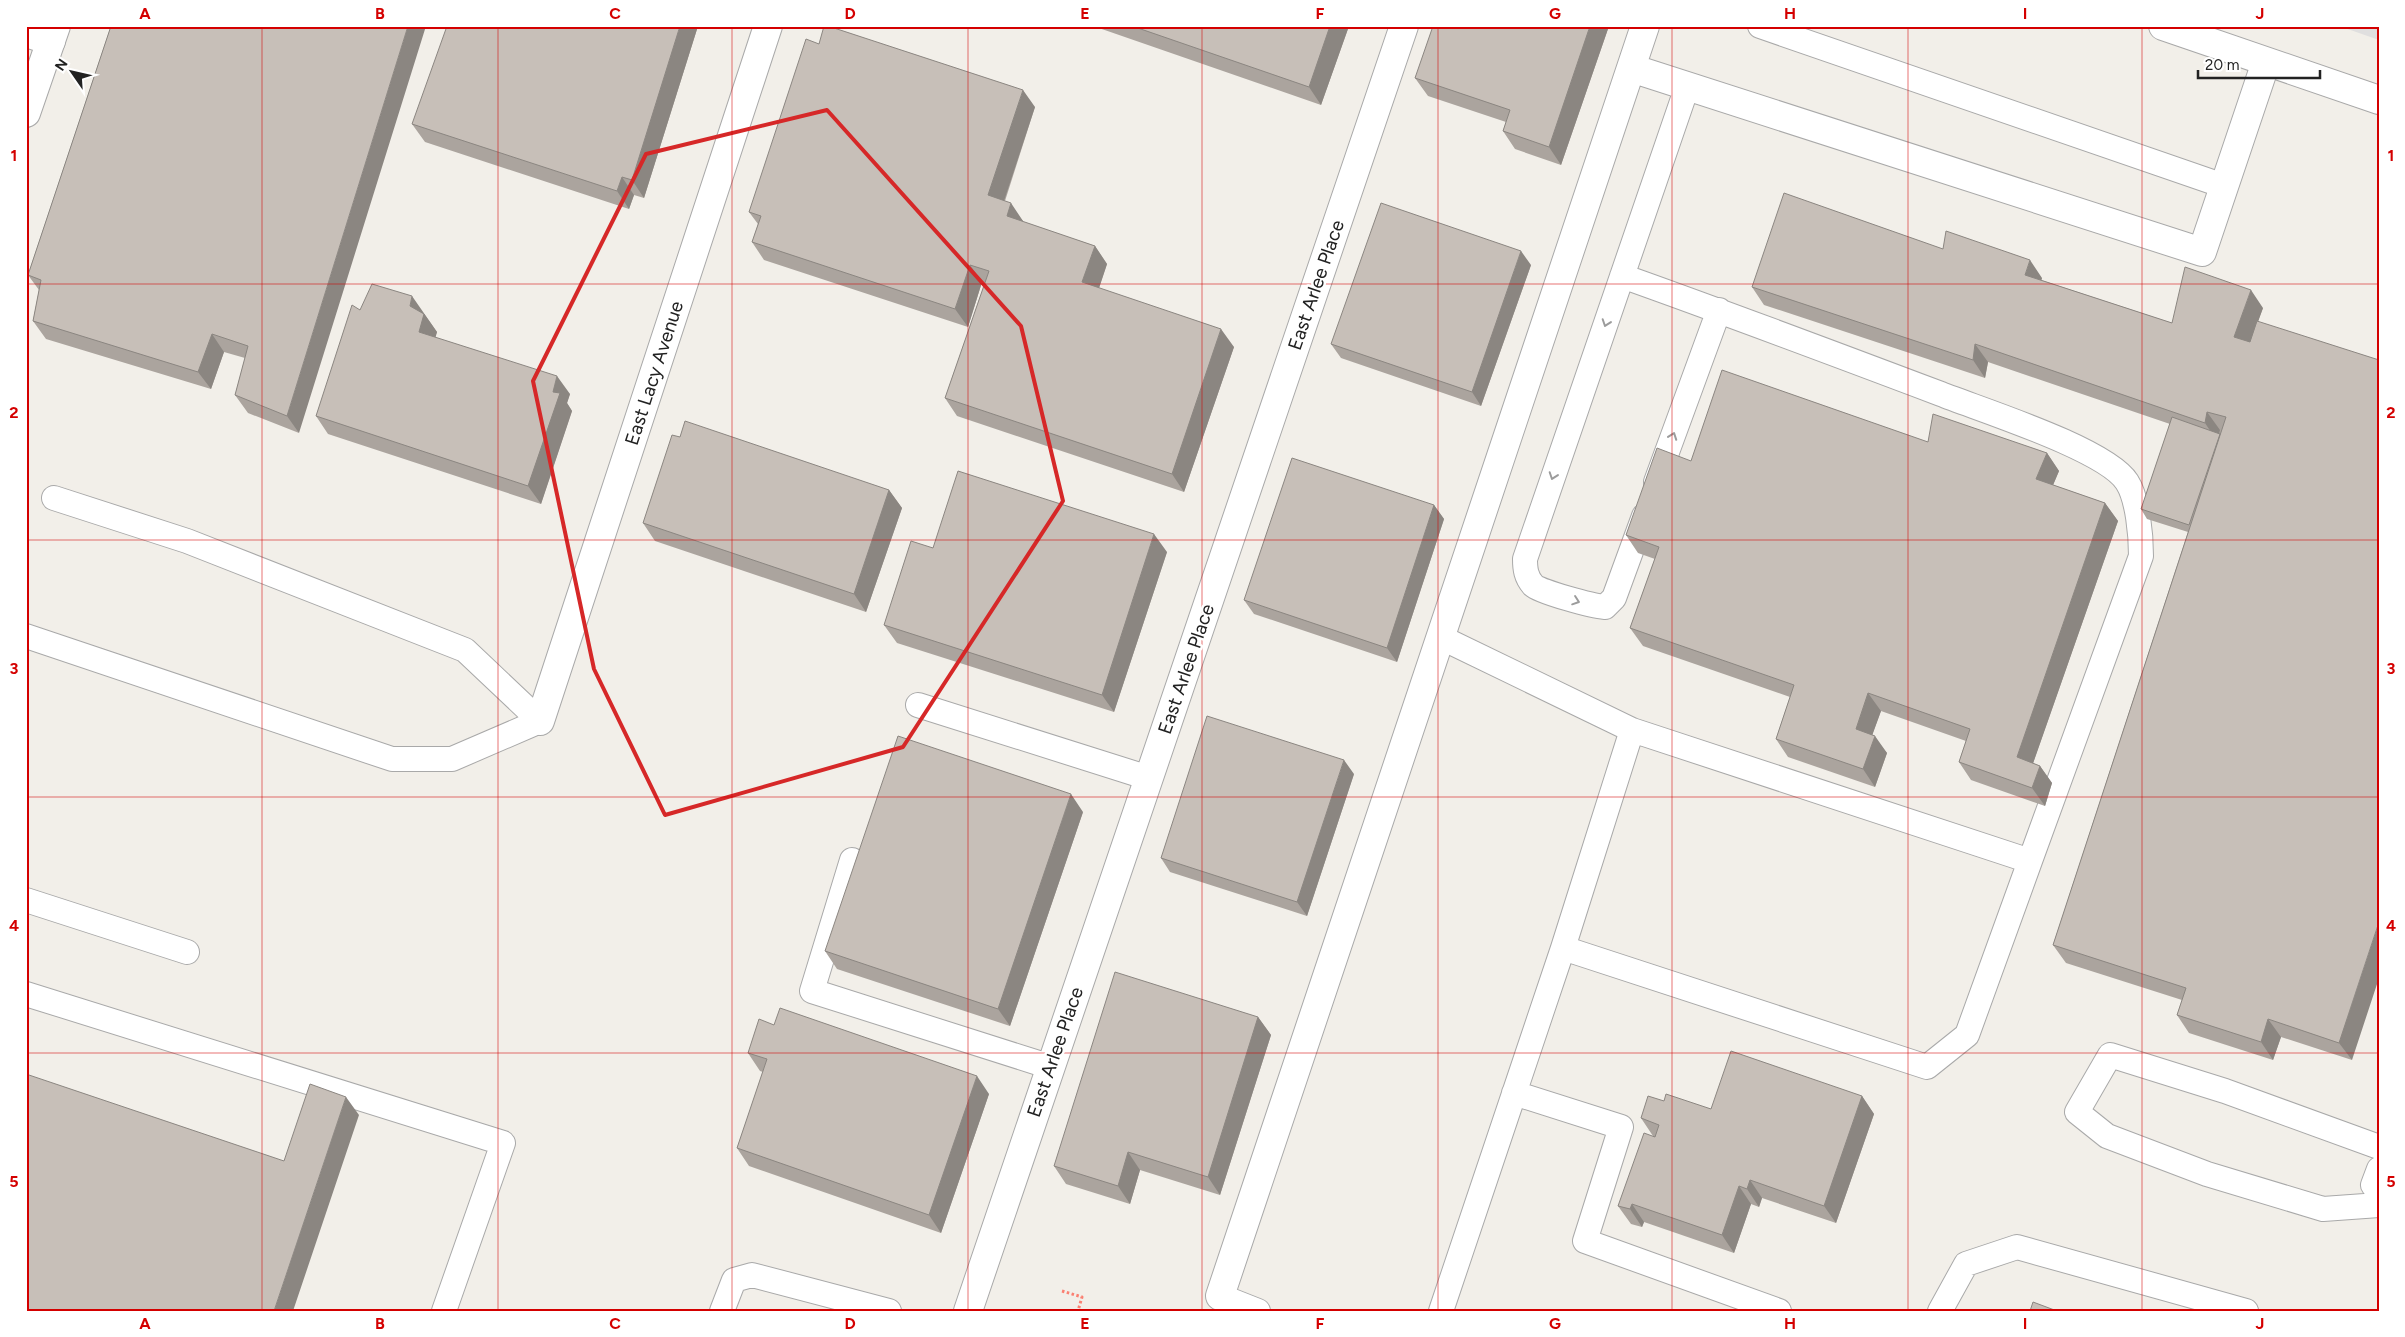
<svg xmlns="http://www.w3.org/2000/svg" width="2405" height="1337" font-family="Figtree,sans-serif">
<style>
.residential{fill:#e0dfdf}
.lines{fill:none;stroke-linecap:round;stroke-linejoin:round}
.service-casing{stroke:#a9a9a9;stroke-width:26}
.minor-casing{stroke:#a9a9a9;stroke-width:30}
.tertiary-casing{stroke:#a9a9a9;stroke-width:30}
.path{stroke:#fa8072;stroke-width:3;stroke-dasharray:2.5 2.5;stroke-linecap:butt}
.service{stroke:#fff;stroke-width:24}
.minor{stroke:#fff;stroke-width:28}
.tertiary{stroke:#fff;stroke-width:28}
.wall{fill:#aba49e}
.shaded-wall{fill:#8b8681}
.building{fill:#c7bfb8;stroke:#8b8681}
.oneway{stroke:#9c9c9c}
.marked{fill:none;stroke:#d62828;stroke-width:4;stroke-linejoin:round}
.grid{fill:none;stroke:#d40000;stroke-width:1;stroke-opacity:0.55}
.labels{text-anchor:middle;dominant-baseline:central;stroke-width:5;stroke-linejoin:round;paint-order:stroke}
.street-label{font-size:19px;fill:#222;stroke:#fff}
.neatline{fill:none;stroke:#d40000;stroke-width:2}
.grid-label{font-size:16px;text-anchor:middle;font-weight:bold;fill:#d40000}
</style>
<rect width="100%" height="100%" fill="#f2efe9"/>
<path class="residential" d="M2339 26H2379V40Z"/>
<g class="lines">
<g class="service-casing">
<path id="service" d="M1760 26 2224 186
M1622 276C1729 314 1835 354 1941 394 1981 410 2106 449 2127 482 2138 499 2141 536 2141 556L2030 861
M1656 482 1719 310
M1644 516 1614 598 1605 607C1593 606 1540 592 1533 585 1526 577 1525 569 1525 559L1687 87
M26 636 392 759H452L540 721 465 650 187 541 54 498
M1440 637 1632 730 1563 948 1441 1311
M918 705 1149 778
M852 860 812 991 1051 1067
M26 900 187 952
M1563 948 1927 1067 1967 1035 2030 861 1632 730
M26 994 503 1143 444 1311
M1514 1093 1621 1127 1585 1241 1779 1311
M2379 1147 2225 1091 2110 1055 2077 1112 2107 1136 2207 1174 2323 1209 2379 1205
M2379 1169 2373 1185 2379 1193
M1220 1296 1258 1311
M722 1311 734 1280 752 1275 889 1311
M1940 1311 1966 1264 2017 1247 2246 1311"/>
</g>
<g class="minor-casing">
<path id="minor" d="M26 33 51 41
M1631 68 2202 252 2266 62
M540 721 768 26
M1220 1296 1645 26
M968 1311 1404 26"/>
</g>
<g class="tertiary-casing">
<path id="tertiary" d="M2163 26 2379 100
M26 113 56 26"/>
</g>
<path class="path" d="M1062 1291 1082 1297 1078 1311"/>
<use href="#service" class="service"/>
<use href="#minor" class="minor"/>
<use href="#tertiary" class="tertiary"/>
</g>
<path class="wall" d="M111 26 299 433 248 413 235 395 245 358 224 352 211 389 46 339 33 321 39 290 28 275Z
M698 26 644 198 634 195 629 209 425 142 412 124Z
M1095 26H1349L1321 105 1096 27Z
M1609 26 1561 165 1515 149 1503 131 1506 122 1428 96 1415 78Z
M819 44 1035 107 1005 201 1023 221V222L1095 246 1107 264 1099 288 1234 347 1184 492 957 416 945 398 985 283 982 282 968 327 764 260 752 242 758 224 749 212Z
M1531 265 1481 406 1341 358 1331 344Z
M2042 278 2041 280 2172 323 2263 308 2258 321 2352 1060 2281 1037 2273 1060 2189 1033 2177 1015 2182 1000 2066 963 2053 945 2188 532 2147 519 2141 509 2170 424 1988 362 1985 378 1764 305 1752 287Z
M360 310 425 314V315L437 332 435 337 570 394 567 403 572 411 541 504 328 434 316 416Z
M680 437 889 490 902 508 866 612 655 541 643 523Z
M1928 442 2047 453 2059 471 2053 485 2105 503 2118 521 2033 763 2040 766 2052 783 2045 806 1971 780 1959 762 1966 741 1881 711 1872 735 1887 753 1875 787 1788 757 1776 739 1790 697 1643 646 1630 628 1655 559 1638 553 1626 535 1691 461Z
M1434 505 1444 519 1397 662 1254 614 1244 600Z
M933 548 1167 552 1114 712 897 643 884 625Z
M1354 774 1307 916 1170 872 1161 858Z
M1083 812 1010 1026 837 969 825 951Z
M1258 1017 1271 1035 1220 1195 1140 1170 1130 1204 1066 1184 1054 1166Z
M774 1025 989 1094 941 1233 749 1166 737 1148 763 1072 760 1071 748 1053Z
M1862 1096 1874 1114 1836 1223 1762 1198 1759 1207 1751 1204 1734 1253 1644 1222 1642 1227 1631 1224 1618 1206 1653 1136 1641 1118 1664 1101 1711 1109Z"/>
<path class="shaded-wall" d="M408 26H426L299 433 287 416Z
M680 26H698L644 198 632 180Z
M1330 26H1349L1321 105 1309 87Z
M1590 26H1609L1561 165 1549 147Z
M1023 90 1035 107 1000 213 988 195Z
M622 177 634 195 629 209 617 191Z
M1011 203 1023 221 1019 234 1007 216Z
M1095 246 1107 264 1095 300 1082 282Z
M1521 251 1531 265 1481 406 1472 392Z
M2030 260 2042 278 2038 292 2025 275Z
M970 265 982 282 968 327 955 309Z
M2251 290 2263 308 2246 355 2234 337Z
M412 296 437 332 432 350 419 332 410 306Z
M1221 329 1234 347 1184 492 1172 474Z
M212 334 224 352 211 389 198 372Z
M1975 344 1988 362 1985 378 1973 360Z
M557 376 570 394 567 403 572 411 541 504 528 486Z
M2207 412 2220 430 2217 441 2205 423Z
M2047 453 2059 471 2048 497 2036 479Z
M889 490 902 508 866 612 854 594Z
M2105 503 2118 521 2029 775 2017 757Z
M1434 505 1444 519 1397 662 1387 648Z
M1154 534 1167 552 1114 712 1102 695Z
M1868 693 1881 711 1868 747 1856 729Z
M1875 736 1887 753 1875 787 1863 769Z
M1344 760 1354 774 1307 916 1297 902Z
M2040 766 2052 783 2045 806 2032 788Z
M1071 794 1083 812 1010 1026 998 1009Z
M2379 922V978L2352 1060 2339 1043Z
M1258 1017 1271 1035 1220 1195 1208 1177Z
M2268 1019 2281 1037 2273 1060 2261 1042Z
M977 1076 989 1094 941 1233 929 1215Z
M1862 1096 1874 1114 1836 1223 1824 1206Z
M346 1097 359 1115 293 1311H274Z
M1128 1152 1140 1170 1130 1204 1118 1186Z
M1750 1180 1762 1198 1759 1207 1747 1189Z
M1739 1186 1751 1204 1734 1253 1722 1235Z
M1632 1204 1644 1222 1642 1227 1630 1209Z"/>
<path class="building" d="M111 26H408L287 416 235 395 248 346 212 334 198 372 33 321 41 280 28 275Z
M447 26H680L632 180 622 177 617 191 412 124Z
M824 26H828L1023 90 988 195 1011 203 1007 216 1095 246 1082 282 1221 329 1172 474 945 398 989 271 970 265 955 309 752 242 761 216 749 212 806 39 819 44Z
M1132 26H1330L1309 87Z
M1433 26H1590L1549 147 1503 131 1510 110 1415 78Z
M1784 193 1943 249 1946 231 2030 260 2025 275 2172 323 2185 267 2251 290 2234 337 2250 342 2257 321 2379 360V922L2339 1043 2268 1019 2261 1042 2177 1015 2186 988 2053 945 2226 417 2207 412 2205 423 1975 344 1973 360 1752 287Z
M1381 203 1521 251 1472 392 1331 344Z
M372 284 412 296 410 306 424 314 419 332 557 376 553 392 560 393 528 486 316 416 352 305 360 310Z
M1722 370 1928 442 1933 414 2047 453 2036 479 2105 503 2017 757 2040 766 2032 788 1959 762 1970 729 1868 693 1856 729 1875 736 1863 769 1776 739 1794 685 1630 628 1659 547 1626 535 1657 448 1691 461Z
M2172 417 2220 434 2189 525 2141 509Z
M685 421 889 490 854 594 643 523 672 435 680 437Z
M1292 458 1434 505 1387 648 1244 600Z
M958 471 1154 534 1102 695 884 625 911 541 933 548Z
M1207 716 1344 760 1297 902 1161 858Z
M898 736 1071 794 998 1009 825 951Z
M1115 972 1258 1017 1208 1177 1128 1152 1118 1186 1054 1166Z
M780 1008 977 1076 929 1215 737 1148 767 1059 748 1053 759 1019 774 1025Z
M1731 1051 1862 1096 1824 1206 1750 1180 1747 1189 1739 1186 1722 1235 1632 1204 1630 1209 1618 1206 1644 1133 1655 1137 1659 1125 1641 1118 1648 1096 1664 1101 1666 1094 1711 1109Z
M26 1074 284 1161 310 1084 346 1097 274 1311H26Z
M2033 1302 2057 1311H2030Z"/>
<defs><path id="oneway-chevron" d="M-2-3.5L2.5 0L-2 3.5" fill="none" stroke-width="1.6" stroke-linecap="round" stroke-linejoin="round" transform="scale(1.25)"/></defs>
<g class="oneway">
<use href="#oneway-chevron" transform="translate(1606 323) rotate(109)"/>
<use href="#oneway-chevron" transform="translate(1673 436) rotate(-70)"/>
<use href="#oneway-chevron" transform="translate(1553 476) rotate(109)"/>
<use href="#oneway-chevron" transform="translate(1576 601) rotate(19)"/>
</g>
<path class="marked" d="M827 110 1021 326 1063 501 903 747 665 815 594 669 533 381 646 154Z"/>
<path class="grid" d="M262 26V1311M498 26V1311M732 26V1311M968 26V1311M1202 26V1311M1438 26V1311M1672 26V1311M1908 26V1311M2142 26V1311M26 284H2379M26 540H2379M26 797H2379M26 1053H2379"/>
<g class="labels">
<g class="street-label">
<text transform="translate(1316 285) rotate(-71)">East Arlee Place</text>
<text transform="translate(654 373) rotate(-72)">East Lacy Avenue</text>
<text transform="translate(1186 669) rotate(-71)">East Arlee Place</text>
<text transform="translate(1055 1052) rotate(-71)">East Arlee Place</text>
</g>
</g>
<rect width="2405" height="1337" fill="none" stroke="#ffffff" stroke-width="55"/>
<g transform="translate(72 72) rotate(304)" stroke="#ffffff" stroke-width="4" paint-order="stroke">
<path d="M0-4L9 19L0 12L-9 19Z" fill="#222222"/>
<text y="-8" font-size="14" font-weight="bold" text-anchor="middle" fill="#222222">N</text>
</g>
<path d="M2198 70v8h122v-8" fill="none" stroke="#222222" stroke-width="2.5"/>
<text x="2205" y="70" font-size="15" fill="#222222" stroke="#ffffff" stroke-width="4" paint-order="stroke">20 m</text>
<rect x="28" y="28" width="2350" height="1282" class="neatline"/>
<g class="grid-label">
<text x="145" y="19">A</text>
<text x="380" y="19">B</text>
<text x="615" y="19">C</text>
<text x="850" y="19">D</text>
<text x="1085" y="19">E</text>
<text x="1320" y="19">F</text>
<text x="1555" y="19">G</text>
<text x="1790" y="19">H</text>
<text x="2025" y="19">I</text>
<text x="2260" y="19">J</text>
<text x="14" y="161">1</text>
<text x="2391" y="161">1</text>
<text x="14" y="418">2</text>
<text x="2391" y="418">2</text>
<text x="14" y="674">3</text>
<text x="2391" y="674">3</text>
<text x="14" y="931">4</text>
<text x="2391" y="931">4</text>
<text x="14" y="1187">5</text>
<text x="2391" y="1187">5</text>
<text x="145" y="1329">A</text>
<text x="380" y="1329">B</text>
<text x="615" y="1329">C</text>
<text x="850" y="1329">D</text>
<text x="1085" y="1329">E</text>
<text x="1320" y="1329">F</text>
<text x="1555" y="1329">G</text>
<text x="1790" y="1329">H</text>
<text x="2025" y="1329">I</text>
<text x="2260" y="1329">J</text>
</g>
</svg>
